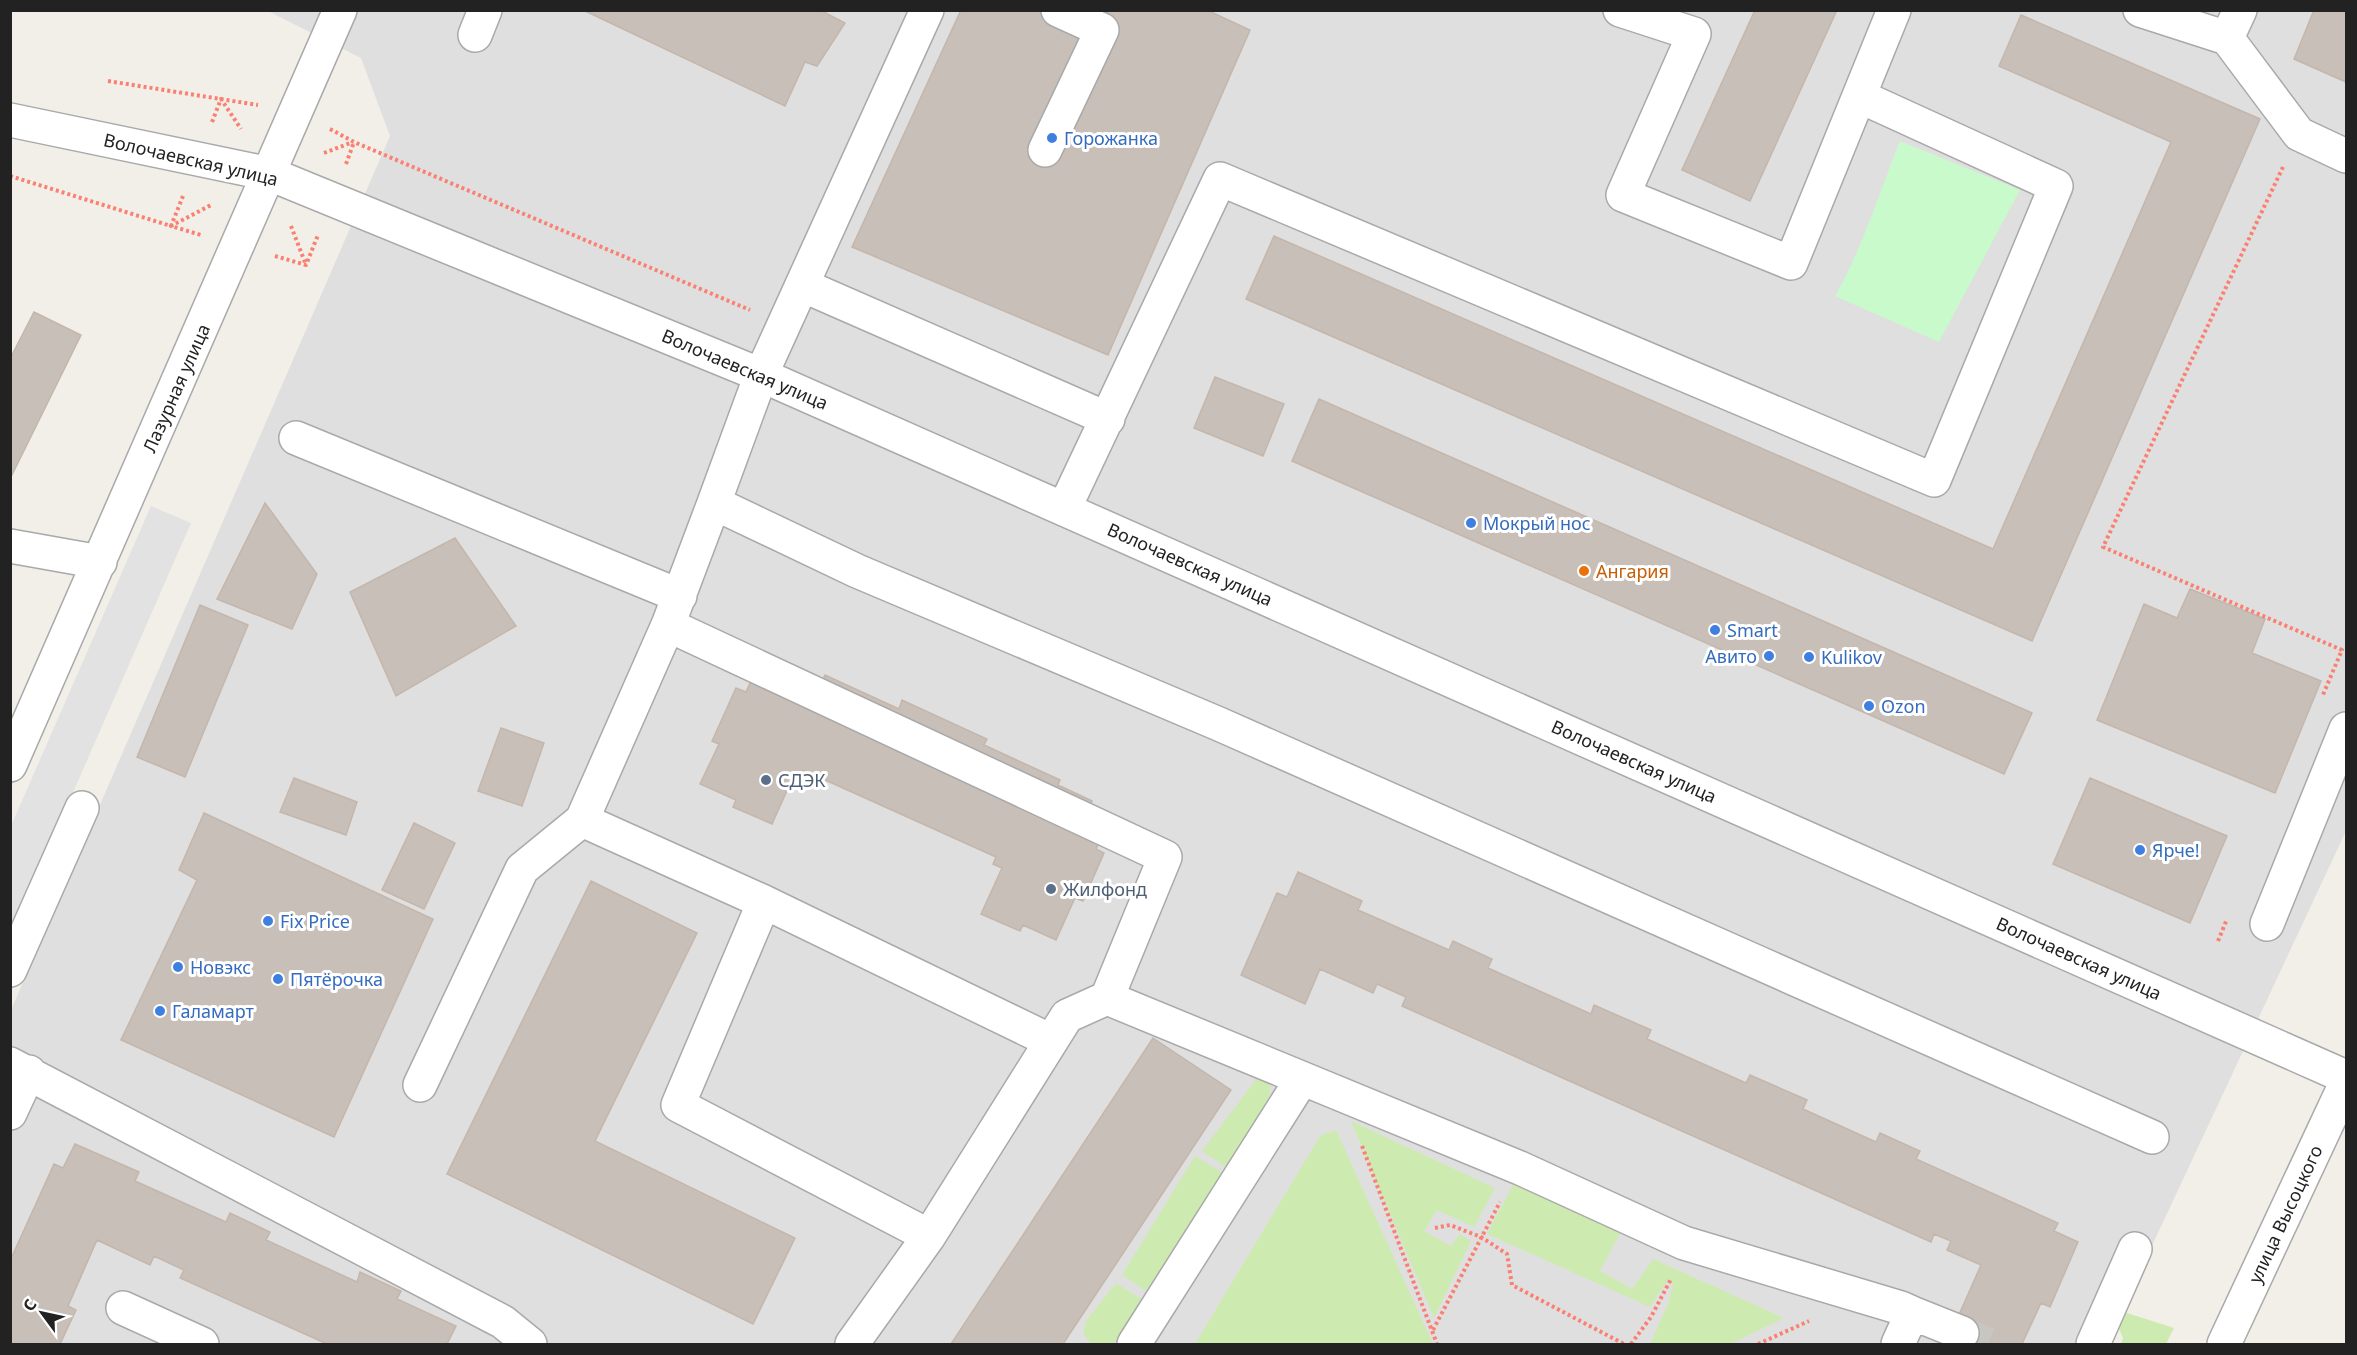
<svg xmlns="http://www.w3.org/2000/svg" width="2357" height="1355" font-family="'Noto Sans',sans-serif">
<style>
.residential{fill:#e0dfdf}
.grass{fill:#cdebb0}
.park{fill:#c8facc}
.parking{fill:#e2e2e2}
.building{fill:#c7bfb8;stroke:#c4b6ab;stroke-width:1.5}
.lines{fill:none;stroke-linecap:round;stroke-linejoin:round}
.minor-tunnel{stroke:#c8c6c1;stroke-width:33;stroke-dasharray:33 16;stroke-linecap:butt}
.minor-casing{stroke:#a9a9a9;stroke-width:36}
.path{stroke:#fa8072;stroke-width:4;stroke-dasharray:3 3;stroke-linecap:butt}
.minor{stroke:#fff;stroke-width:33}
.shop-dot{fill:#3f7fe0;stroke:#fff;stroke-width:2}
.food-dot{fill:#e8710a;stroke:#fff;stroke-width:2}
.service-dot{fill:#5c6f8a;stroke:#fff;stroke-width:2}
.labels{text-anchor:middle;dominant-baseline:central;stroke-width:6;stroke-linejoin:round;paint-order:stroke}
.shop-label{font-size:18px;fill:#366cbe;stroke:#fff;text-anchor:start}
.street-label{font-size:18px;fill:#222;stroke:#fff}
.food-label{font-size:18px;fill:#c56008;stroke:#fff;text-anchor:start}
.service-label{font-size:18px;fill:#4e5e75;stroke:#fff;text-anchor:start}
</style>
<rect width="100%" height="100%" fill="#f2efe9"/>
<path class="residential" d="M268 11H2346V831L2106 1344H11V1010L390 136 361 58Z"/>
<path class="grass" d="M1261 1073 1270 1082V1099L1230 1170 1202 1151Z
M1351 1121 1495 1188 1474 1227 1437 1210 1424 1231 1451 1246 1460 1234 1471 1241 1434 1318Z
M1336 1130 1433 1344H1195L1320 1136Z
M1195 1156 1228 1176 1146 1291 1122 1275Z
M1514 1183 1623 1228 1600 1271 1632 1289 1653 1259 1784 1318 1730 1344H1650L1668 1304 1673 1284 1667 1281 1650 1307 1487 1234Z
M1116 1283 1143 1300 1113 1344H1091L1083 1333 1086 1321Z
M2121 1311 2174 1328 2166 1344H2121L2123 1338 2116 1322Z"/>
<path class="park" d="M1900 141 2020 190 1939 342 1835 296C1863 247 1879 193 1900 141Z"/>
<path class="parking" d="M151 506 191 523 11 934V826Z"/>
<path class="building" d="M583 10H820L845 23 817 66 805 62 785 106Z
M961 10H1207L1250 30 1108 355 852 247Z
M1755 10H1837L1750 201 1682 170Z
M2314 10H2346V82L2294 59Z
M2021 15 2260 119 2032 641 1246 299 1274 236 1993 549 2171 142 1999 66Z
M34 312 81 335 10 479V359Z
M1215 377 1284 404 1263 456 1194 428Z
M1319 399 2032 713 2004 774 1292 461Z
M265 503 317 574 292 629 217 599Z
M455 538 516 626 396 696 350 592Z
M2190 589 2265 619 2252 653 2321 681 2275 793 2097 720 2144 604 2177 618Z
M200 605 248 625 185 777 137 757Z
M759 663 822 682 825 675 899 709 902 700 987 739 984 745 1060 780 1058 785 1092 801 1089 809 1110 819 1096 849 1104 853 1083 901 1075 898 1056 940 1023 925 1020 931 981 914 1002 868 993 864 996 857 803 770 800 777 794 775 772 824 733 807 736 800 700 784 719 744 712 741 736 688 746 692Z
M501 728 544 743 522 806 478 791Z
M294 778 357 802 346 835 280 812Z
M2090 778 2227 836 2190 923 2053 864Z
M204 813 433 919 334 1137 121 1040 197 880 179 870Z
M414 823 455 843 424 909 382 890Z
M1298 872 1362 901 1358 910 1449 950 1453 941 1492 959 1488 968 1591 1014 1594 1005 1651 1030 1647 1039 1746 1083 1750 1075 1807 1100 1803 1109 1876 1142 1880 1133 1920 1151 1916 1159 2058 1223 2054 1231 2078 1242 2050 1307 2041 1303 2022 1344H1946L1981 1265 1947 1250 1951 1241 1934 1234 1931 1242 1594 1092 1402 1006 1406 997 1377 984 1373 993 1320 969 1305 1004 1241 975 1277 893 1287 897Z
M591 881 697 933 595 1141 795 1238 753 1324 447 1174Z
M1153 1038 1231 1090 1063 1344H951Z
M75 1144 139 1172 135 1181 226 1222 230 1213 270 1232 266 1240 357 1282 360 1272 401 1291 397 1299 456 1326 447 1344H327L180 1278 184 1270 154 1256 150 1265 97 1240 68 1306 76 1310 60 1344H10V1261L54 1164 63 1168Z"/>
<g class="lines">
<path class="minor-tunnel" d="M1962 1333 1988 1344"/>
<g class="minor-casing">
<path id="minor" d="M927 10 761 375 714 503 857 571 1219 724 2152 1137
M1620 10 1694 34 1623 195 1791 263 1894 10
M2140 10 2227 38 2299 134 2346 156
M475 35 485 10
M2227 38 2240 10
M10 120 270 174 761 375 2346 1077
M1045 150 1102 30 1058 10
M802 285 1108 419
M296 438 680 596
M714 503 668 625 582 820 764 902 678 1105 929 1236
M1064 509 1220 179 1934 480 2056 186 1859 96
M10 546 100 562
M668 625 1165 857 1107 998 1067 1016 929 1236 852 1344
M10 765 340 10
M764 902 1051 1041
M2267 924 2346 729
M10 970 82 808
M1107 998 1520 1168 1684 1243 1901 1308 1912 1313 1898 1344
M10 1064 503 1322 530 1344
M420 1085 522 869 582 820
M10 1113 29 1072
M123 1308 202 1344
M1912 1313 1962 1333
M1134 1344 1302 1079
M2093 1344 2135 1249
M2224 1344 2346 1083"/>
</g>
<path class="path" d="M108 81 258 105
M212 122 221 99 241 129
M330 129 354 142 750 310
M324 153 353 142
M346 164 354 142
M2283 167 2103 547 2342 650 2322 697
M10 176 171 226 211 205
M183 196 171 226 201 235
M291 226 306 265
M275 256 306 265 318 235
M2218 941 2227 919
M1362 1146 1437 1344
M1435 1228 1450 1225 1481 1237 1507 1254 1512 1285 1624 1344
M1433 1330 1500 1202
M1631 1344 1651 1317 1671 1279
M1758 1344 1809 1321"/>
<use href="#minor" class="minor"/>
</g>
<g class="shop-dot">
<circle cx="1052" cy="138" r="6"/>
<circle cx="1471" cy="523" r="6"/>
<circle cx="1715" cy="630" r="6"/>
<circle cx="1769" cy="656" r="6"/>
<circle cx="1809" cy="657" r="6"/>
<circle cx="1869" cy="706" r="6"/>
<circle cx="2140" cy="850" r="6"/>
<circle cx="268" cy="921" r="6"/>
<circle cx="178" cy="967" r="6"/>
<circle cx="278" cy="979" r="6"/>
<circle cx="160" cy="1011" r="6"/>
</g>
<circle class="food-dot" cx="1584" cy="571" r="6"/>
<g class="service-dot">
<circle cx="766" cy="780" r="6"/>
<circle cx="1051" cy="889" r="6"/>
</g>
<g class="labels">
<g class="shop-label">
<text x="1064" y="138">Горожанка</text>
<text x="1483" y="523">Мокрый нос</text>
<text x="1727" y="630">Smart</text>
<text x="1757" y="656" text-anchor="end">Авито</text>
<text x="1821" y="657">Kulikov</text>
<text x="1881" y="706">Ozon</text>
<text x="2152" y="850">Ярче!</text>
<text x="280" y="921">Fix Price</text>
<text x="190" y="967">Новэкс</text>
<text x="290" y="979">Пятёрочка</text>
<text x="172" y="1011">Галамарт</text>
</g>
<g class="street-label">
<text transform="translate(191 159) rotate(13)">Волочаевская улица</text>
<text transform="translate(745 369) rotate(23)">Волочаевская улица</text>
<text transform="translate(176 388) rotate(-66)">Лазурная улица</text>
<text transform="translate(1190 564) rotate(24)">Волочаевская улица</text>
<text transform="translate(1634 761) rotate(24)">Волочаевская улица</text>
<text transform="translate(2079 958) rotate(24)">Волочаевская улица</text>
<text transform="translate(2285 1214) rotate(-65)">улица Высоцкого</text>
</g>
<g class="food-label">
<text x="1596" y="571">Ангария</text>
</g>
<g class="service-label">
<text x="778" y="780">СДЭК</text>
<text x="1063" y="889">Жилфонд</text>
</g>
</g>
<rect width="2357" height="1355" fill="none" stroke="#222222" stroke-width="24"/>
<g transform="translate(42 1313) rotate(303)" stroke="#ffffff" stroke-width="4.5" paint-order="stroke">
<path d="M0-4.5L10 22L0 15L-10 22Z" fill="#222222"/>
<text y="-9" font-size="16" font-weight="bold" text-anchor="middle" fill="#222222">С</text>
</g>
</svg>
